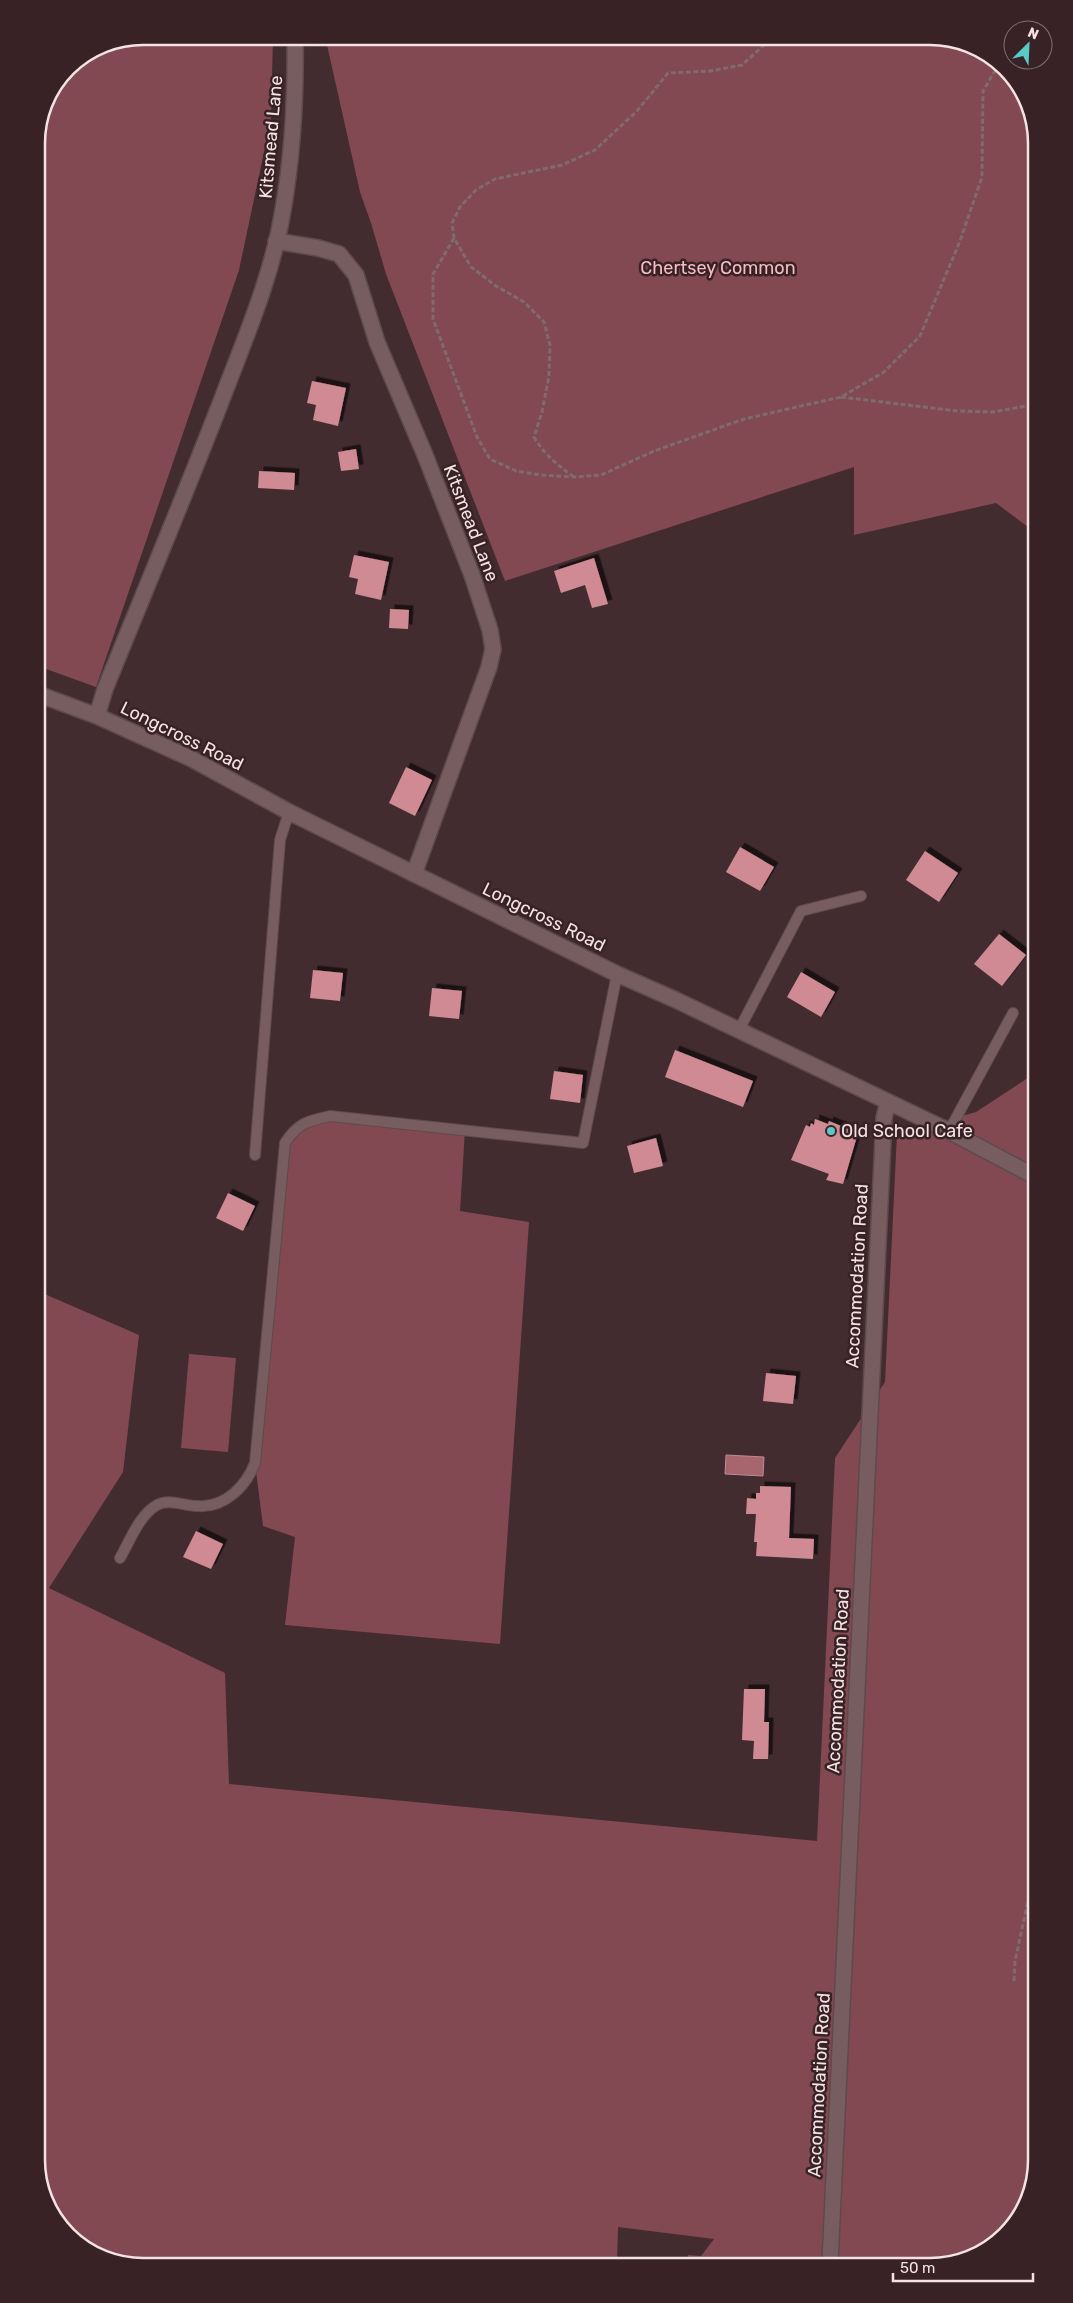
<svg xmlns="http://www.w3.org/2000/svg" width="1073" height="2303" font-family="Rubik,sans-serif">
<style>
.green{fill:#824952}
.water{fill:#a7656e;stroke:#be8b92}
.building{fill:#cf8a93;filter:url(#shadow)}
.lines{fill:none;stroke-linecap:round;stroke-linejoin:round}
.lane-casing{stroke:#5e4a4d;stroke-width:12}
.street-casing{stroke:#5e4a4d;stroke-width:18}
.secondary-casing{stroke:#5e4a4d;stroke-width:18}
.path{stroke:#7f6a6d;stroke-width:3;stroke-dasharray:5 2.5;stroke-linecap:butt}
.lane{stroke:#775d60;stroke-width:10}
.street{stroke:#775d60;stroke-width:15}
.secondary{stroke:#775d60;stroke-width:15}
.poi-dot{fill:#54cdc8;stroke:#382225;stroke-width:2}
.labels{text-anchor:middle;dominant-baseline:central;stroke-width:5;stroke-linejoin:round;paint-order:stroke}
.street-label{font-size:18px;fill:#f3e3e5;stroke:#382225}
.park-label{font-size:18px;fill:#f7bcc3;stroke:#382225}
.poi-label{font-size:18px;fill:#f3e3e5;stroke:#382225;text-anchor:start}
.rim{fill:none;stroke:#f3e3e5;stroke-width:2.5}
</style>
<defs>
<filter id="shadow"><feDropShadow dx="4.5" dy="-4.5" stdDeviation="0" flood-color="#0009"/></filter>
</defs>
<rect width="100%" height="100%" fill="#432c2f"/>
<path class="green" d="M143 36H273L271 119 239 270 96 687 38 666 36 137 45 102 68 67 103 44Z
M325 36 937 37 995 58 1031 109 1032 530 996 503 854 535V467L505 581 386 274 371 223 360 192Z
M1034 1074 1037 2160 1019 2219 964 2261 687 2263 688 2255 701 2256 714 2239 618 2227 617 2263 136 2266 78 2244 42 2194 40 1292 139 1335 123 1472 49 1588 225 1673 229 1784 817 1841 835 1458 885 1382 897 1134 976 1112Z
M330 1116 465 1130 460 1211 529 1222 500 1644 285 1625 295 1537 263 1526 255 1463 285 1143 294 1129Z
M189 1354 236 1358 228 1452 181 1448Z"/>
<path class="water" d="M726 1455 764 1457 763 1476 725 1474Z"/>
<path class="building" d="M312 381 346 388 338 426 313 420 316 405 307 403Z
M356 449 359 469 341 471 338 452Z
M259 471 295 473 294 490 258 488Z
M354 555 389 562 381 600 355 594 358 579 349 577Z
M594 558 608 604 592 608 585 585 561 593 554 571Z
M390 609 409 610 408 629 389 628Z
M406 767 432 780 415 816 389 803Z
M740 847 774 867 760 891 726 872Z
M925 851 958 873 939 902 906 880Z
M999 934 1026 955 1002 986 974 964Z
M313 970 343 973 340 1001 310 998Z
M801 972 835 992 821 1017 787 997Z
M432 988 462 991 459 1019 429 1016Z
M675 1050 753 1081 743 1107 665 1077Z
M554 1071 583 1075 580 1103 550 1099Z
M815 1119 828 1124 829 1121 858 1133 843 1184 826 1180 829 1174 791 1160 806 1125 810 1127 811 1123 814 1125Z
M656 1138 663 1166 634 1173 627 1146Z
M228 1193 255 1206 243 1231 216 1218Z
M766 1373 796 1376 793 1404 763 1401Z
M760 1486 791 1487 789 1538 814 1539 813 1559 756 1556 757 1542H754L756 1514H746L747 1498 756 1499V1493H760Z
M196 1531 223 1544 211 1569 183 1557Z
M744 1689H765L764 1722H769L768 1759H753L754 1741 742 1740Z"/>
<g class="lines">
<g class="lane-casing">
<path id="lane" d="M739 1030 801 911 861 896
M949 1131 1013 1013
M255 1155 280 840 289 812
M120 1558C130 1541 139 1515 157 1505 169 1498 184 1506 198 1506 225 1508 246 1486 255 1463L285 1143C298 1123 307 1121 330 1116L583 1143 617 974"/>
</g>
<g class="street-casing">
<path id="street" d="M276 241 318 248 339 254 356 275 377 342 425 455 472 575 490 630 493 649 489 667 414 874
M830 2262 884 1118 888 1102"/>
</g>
<g class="secondary-casing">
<path id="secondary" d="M38 694 97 716 192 759 289 812 617 974 676 1000 949 1131 1034 1176
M97 716 105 689C146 588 188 488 227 386 249 329 273 271 283 210 293 153 296 94 295 36"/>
</g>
<path class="path" d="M454 238 433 274V319L477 437 490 459 516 471 540 475 574 477 601 475 654 451 744 419 841 397 884 372 920 336 960 241 982 177 983 91 999 64
M841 397 957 411 993 412 1032 405
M574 477C557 465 544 454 534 437L542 412 549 376 550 345 544 322 524 302 496 286 471 267 454 238 452 223 460 207 476 190 495 179 562 165 595 150 637 111 668 73 710 71 742 65 774 36
M1014 1981 1015 1961 1036 1864"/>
<use href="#lane" class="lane"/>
<use href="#street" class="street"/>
<use href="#secondary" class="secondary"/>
</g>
<circle class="poi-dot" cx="831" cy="1131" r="5"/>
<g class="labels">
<g class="street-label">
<text transform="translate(271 137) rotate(-85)">Kitsmead Lane</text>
<text transform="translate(471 523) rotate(69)">Kitsmead Lane</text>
<text transform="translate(182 736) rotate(26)">Longcross Road</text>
<text transform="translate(544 917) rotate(26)">Longcross Road</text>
<text transform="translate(857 1276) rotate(-87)">Accommodation Road</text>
<text transform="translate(838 1681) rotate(-87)">Accommodation Road</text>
<text transform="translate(819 2085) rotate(-87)">Accommodation Road</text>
</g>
<g class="park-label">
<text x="718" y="268">Chertsey Common</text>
</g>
<g class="poi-label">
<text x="841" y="1131">Old School Cafe</text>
</g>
</g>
<path d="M0 0H1073V2303H0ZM143 45H930A98 98 0 0 1 1028 143V2160A98 98 0 0 1 930 2258H143A98 98 0 0 1 45 2160V143A98 98 0 0 1 143 45Z" fill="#382225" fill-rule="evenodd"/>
<path class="rim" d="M143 45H930A98 98 0 0 1 1028 143V2160A98 98 0 0 1 930 2258H143A98 98 0 0 1 45 2160V143A98 98 0 0 1 143 45Z"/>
<g transform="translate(1028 45) rotate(24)"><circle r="24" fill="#382225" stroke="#836f72"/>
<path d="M0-4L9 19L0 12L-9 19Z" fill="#54cdc8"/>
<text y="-8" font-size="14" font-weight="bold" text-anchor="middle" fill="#f3e3e5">N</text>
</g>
<path d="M893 2273v8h140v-8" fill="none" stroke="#f3e3e5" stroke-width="2.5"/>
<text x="900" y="2273" font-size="15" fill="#f3e3e5" stroke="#382225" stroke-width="4" paint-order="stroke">50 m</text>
</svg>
